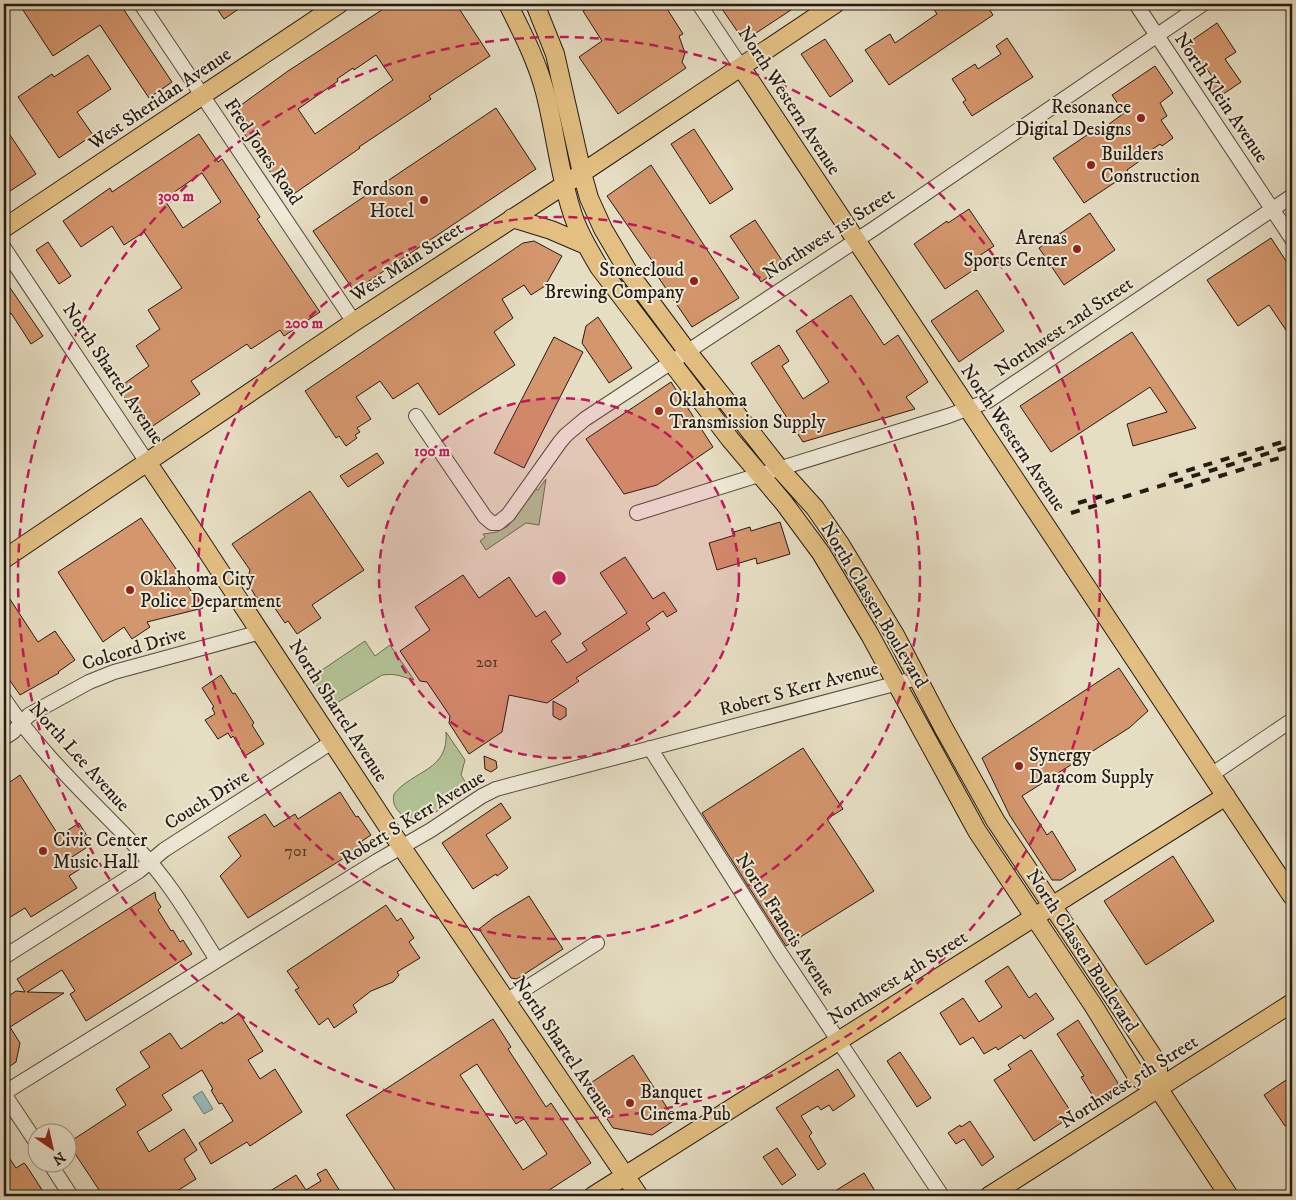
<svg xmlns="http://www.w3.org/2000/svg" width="1296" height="1200" font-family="'IM FELL DW Pica',serif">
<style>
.green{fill:#b2c295;stroke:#6b6e54}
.water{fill:#9bb;stroke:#6a7b78}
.building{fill:#d4966d;stroke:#241b13;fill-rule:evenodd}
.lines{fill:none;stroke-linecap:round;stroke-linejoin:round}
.minor-casing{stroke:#544c3f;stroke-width:16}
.major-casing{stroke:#241b13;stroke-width:20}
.minor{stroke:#efead8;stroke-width:14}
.major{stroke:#e3bf82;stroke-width:18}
.rail{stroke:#241b13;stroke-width:4;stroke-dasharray:9 9;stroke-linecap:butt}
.ring{fill:none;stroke:#c2185b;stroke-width:2.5;stroke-dasharray:9 6}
.poi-dot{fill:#8f2418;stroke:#efead8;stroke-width:2}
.labels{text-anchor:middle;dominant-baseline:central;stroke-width:4;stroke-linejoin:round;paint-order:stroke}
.number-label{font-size:16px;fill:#503a2a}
.street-label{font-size:19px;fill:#241b13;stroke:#efead8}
.poi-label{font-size:19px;fill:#241b13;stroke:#efead8;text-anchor:start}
.centre{fill:#c2185b;stroke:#efead8;stroke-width:2.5}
.ring-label{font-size:15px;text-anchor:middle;font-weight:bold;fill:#c2185b;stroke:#efead8;stroke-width:4;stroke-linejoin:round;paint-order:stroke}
</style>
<rect width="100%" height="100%" fill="#e6dec3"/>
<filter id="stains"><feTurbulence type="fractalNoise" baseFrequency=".004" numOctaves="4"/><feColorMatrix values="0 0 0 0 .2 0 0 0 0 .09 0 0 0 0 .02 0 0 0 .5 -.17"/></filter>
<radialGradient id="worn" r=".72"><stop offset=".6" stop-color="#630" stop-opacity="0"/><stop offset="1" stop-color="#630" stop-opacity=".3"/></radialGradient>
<path class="green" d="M546 479 539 525 526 523 486 550 480 541 485 537 483 534 497 532 508 526 536 489 538 490Z
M365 641 375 656 390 645 414 680C402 677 397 673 382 675L332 706 315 684 316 678 313 676Z
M446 732 465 760 461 775 469 788C452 800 432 820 409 821 400 813 391 807 394 794 413 770 449 771 446 732Z"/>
<path class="water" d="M202 1091 213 1109 204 1114 193 1097Z"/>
<path class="building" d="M19 4H120L172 82 149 98 100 25 53 56Z
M214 4H246L224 19Z
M391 4H456L490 56 429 96 431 99 359 147 360 148 288 198 230 113 288 71ZM376 55 393 80 315 134 298 109 338 81 337 79 353 68 354 70Z
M596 4H664L683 34 679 36 685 53 682 62 686 68 618 114 579 57 602 41 583 11Z
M729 4H800L744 41 722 9Z
M930 4H986L993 15 889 85 865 50 890 34 895 43 937 14Z
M1217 23 1236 52 1225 59 1241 82 1219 97 1208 83 1214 79 1188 43Z
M1007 38 1033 77 972 116 963 102 966 100 952 79 975 64 978 69 1001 54 996 46Z
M825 39 853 81 830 97 801 54Z
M88 55 111 89 77 112 93 135 59 158 18 97 52 74 54 77Z
M1155 66 1173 93 1160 103 1167 116 1161 120 1173 138 1162 146 1160 144 1140 158 1141 160 1127 170 1129 173 1084 203 1053 158 1099 127 1101 130 1124 113 1112 95Z
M496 108 536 169 354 291 313 231Z
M4 126 36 174 4 195Z
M694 129 733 189 710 204 671 144Z
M199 134 218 162 222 159 260 217 257 219 320 312 284 336 280 330 251 349 247 344 191 381 200 394 147 430 118 388 149 366 136 346 160 329 148 310 182 288 144 232 124 245 112 226 81 247 63 221 110 188 112 192ZM202 173 221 202 183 228 164 199Z
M651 165 739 298 692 327 650 265 653 262 607 196Z
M969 209 994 246 973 260 978 267 945 289 914 244 947 221 948 223Z
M1090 213 1115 250 1064 285 1039 248Z
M755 220 785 265 761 282 730 236Z
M1271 238 1292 270V339L1269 305 1238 326 1207 280Z
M534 241 562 256 545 286 531 295 524 285 502 299 513 318 494 332 515 365 439 415 418 383 393 399 380 381 356 397 371 419 357 428 360 432 355 435 357 438 346 446 339 436 336 438 305 391 523 243Z
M48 242 71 276 59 284 36 250Z
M4 279 43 336 31 344 11 313 4 318Z
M977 290 1004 331 959 362 931 321Z
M851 295 884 345 898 335 928 382 906 397 915 409 803 442 751 363 779 345 789 361 782 366 803 399 829 382 796 331Z
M598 317 632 368 609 383 582 343 586 326Z
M1132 332 1196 428 1133 446 1127 424 1167 412 1150 387 1051 452 1020 406Z
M554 337 583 352 524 468 494 453Z
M671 382 713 447 657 485 624 494 586 439Z
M377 453 384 463 348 487 340 476Z
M310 491 364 570 312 605 321 618 297 634 288 621 285 623 270 601 256 597 247 582 250 570 232 544Z
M141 518 203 608 147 622 150 627 132 639 124 627 103 642 58 572Z
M780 522 790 554 757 564 756 558 717 570 709 543 735 535 734 532 750 527 751 531Z
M625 557 653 599 664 592 677 611 667 617 663 611 646 623 650 629 576 678 579 681 547 703 509 695 502 732 469 754 449 723 450 716 427 682 420 681 400 651 430 630 415 607 463 575 479 598 509 577 536 617 545 611 561 634 551 641 567 663 587 650 582 643 627 613 600 573Z
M4 590 38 642 55 631 75 660 58 672 59 673 20 695 4 672Z
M1119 668 1148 711 1129 728 1022 796 1047 835 1052 831 1076 870 1061 880H1052L1010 816 982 758Z
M221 675 233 694 235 693 254 723 252 725 264 744 245 756 233 736 231 738 228 733 218 739 205 720 215 714 212 708 214 707 202 688Z
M553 701 566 708V716L560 720 553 716Z
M803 748 843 809 827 819 874 891 786 946 702 813Z
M484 756 496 761 497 768 491 772 485 769Z
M4 772 10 782 20 775 59 836 79 823 92 844 72 857 80 869 69 876 77 888 31 917 25 908 4 921Z
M340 792 356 817 358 816 371 835 362 841 365 845 248 918 220 876 241 856 228 837 265 814 274 827 295 814 298 819Z
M501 803 511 818 486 835 508 868 497 876 496 874 473 889 442 843Z
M1173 856 1214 921 1146 965 1104 901Z
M155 892 156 899 161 907 158 910 171 931 173 930 180 942 183 940 192 954 86 1021 70 994 75 991 62 970 27 992 64 993 10 1027 20 1043 16 1062 4 1070V999L16 991 25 992 17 979Z
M529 896 563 949 517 979 511 978 479 929 493 918Z
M386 905 397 921 401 918 414 938 409 942 420 958 397 972 399 975 393 982 371 991 353 1005 357 1012 334 1028 328 1018 319 1025 295 990 299 988 287 971Z
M1008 966 1029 998 1036 993 1054 1019 1024 1039 1021 1035 998 1050 996 1047 984 1054 973 1037 960 1045 940 1013 963 998 979 1022 1002 1007 985 981Z
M239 1013 263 1051 248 1060 260 1079 275 1069 302 1112 250 1146 247 1142 211 1164 199 1143 233 1121 222 1103 219 1104 211 1090 213 1089 202 1070 162 1095 172 1110 137 1132 149 1152 184 1129 197 1150 184 1159 196 1179 169 1196H103L68 1143 126 1105 116 1089 150 1067 140 1052 170 1033 181 1049 222 1022 223 1024Z
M493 1019 511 1047 508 1049 546 1107 551 1103 591 1163 540 1196H399L346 1115ZM477 1064 516 1124 524 1119 547 1154 523 1170 460 1075Z
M1078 1020 1118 1083V1087L1096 1101 1081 1077 1084 1076 1057 1034Z
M1031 1050 1073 1115 1034 1141 994 1080 1011 1069 1008 1065Z
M900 1052 931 1098 917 1107 887 1061Z
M633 1055 675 1120 652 1135 613 1128 586 1086Z
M838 1069 855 1096 833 1111 829 1105 821 1110 818 1106 801 1116 812 1133 809 1136 826 1164 818 1170 776 1108Z
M1292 1076V1121L1285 1126 1264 1095Z
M970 1121 994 1157 982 1166 964 1139 956 1144 948 1133 960 1125 961 1127Z
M777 1148 796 1175 782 1185 763 1157Z
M4 1150 16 1168 24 1163 26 1165 46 1196H4Z
M326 1169 343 1196H262L296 1175 306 1190 321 1181 317 1174Z
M864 1173 878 1196H827Z"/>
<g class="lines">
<g class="minor-casing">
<path id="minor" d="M141 4 354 322
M699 4 741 67
M1136 4 1292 239
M4 248 147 462
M416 416 485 517 492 523H498L508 515 560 442 566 435 585 419 875 228 1203 4
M637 513 948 416 988 401 1292 196
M4 699C42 756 94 802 140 851 171 883 193 923 217 960
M4 738 13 732 29 715 89 682 114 672 261 632
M650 748 780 953 942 1196
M1211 775 1292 720
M4 957 139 871 164 850 332 742
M506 1001 597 943
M4 1093 377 861 431 830 482 796 496 789 917 678
M4 1094 38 1145
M49 1162 71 1196"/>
</g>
<g class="major-casing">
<path id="major" d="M508 4C522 32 537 61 545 92 555 131 559 171 571 209 577 230 588 248 599 267L730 439 784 503 821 553 870 635 977 831 1093 1005 1138 1078 1158 1088 1229 1196
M535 4 555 54 582 173 589 198 603 229 629 273 687 351 779 468 815 508 840 544 895 635 943 727 995 820 1158 1064V1088
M741 67 1292 896
M512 218 551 230 586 245
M4 228 339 4
M147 462 199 539 388 827 639 1196
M4 559 354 322 564 185 835 4
M593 1196 1226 796
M989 1196 1292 1003"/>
</g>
<use href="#minor" class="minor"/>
<use href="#major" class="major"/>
<path class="rail" d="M1169 476 1289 440
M1184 487 1292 454
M1078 503 1102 496
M1071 513 1292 446"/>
</g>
<circle cx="559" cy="578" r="180" fill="#c2185b" fill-opacity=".12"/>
<g class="ring">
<circle cx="559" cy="578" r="180"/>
<circle cx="559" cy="578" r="361"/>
<circle cx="559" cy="578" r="541"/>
</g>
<g class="poi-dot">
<circle cx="1141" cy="118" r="5"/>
<circle cx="1091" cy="165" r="5"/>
<circle cx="424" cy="200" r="5"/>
<circle cx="1077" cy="249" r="5"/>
<circle cx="694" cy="281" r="5"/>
<circle cx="659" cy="411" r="5"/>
<circle cx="130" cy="590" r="5"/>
<circle cx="1019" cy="766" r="5"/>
<circle cx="43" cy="851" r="5"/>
<circle cx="630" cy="1103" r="5"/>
</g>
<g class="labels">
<g class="number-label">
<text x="487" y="662">201</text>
<text x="296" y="851">701</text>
</g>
<g class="street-label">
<text transform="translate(1221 98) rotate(56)">North Klein Avenue</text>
<text transform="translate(160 99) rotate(-34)">West Sheridan Avenue</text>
<text transform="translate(789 101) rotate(57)">North Western Avenue</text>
<text transform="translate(263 152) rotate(56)">Fred Jones Road</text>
<text transform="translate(829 234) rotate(-33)">Northwest 1st Street</text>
<text transform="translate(407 262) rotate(-33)">West Main Street</text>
<text transform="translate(1064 327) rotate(-34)">Northwest 2nd Street</text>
<text transform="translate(113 374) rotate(56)">North Shartel Avenue</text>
<text transform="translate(1013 438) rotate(56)">North Western Avenue</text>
<text transform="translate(874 605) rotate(59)">North Classen Boulevard</text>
<text transform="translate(134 649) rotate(-17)">Colcord Drive</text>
<text transform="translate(799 689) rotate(-15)">Robert S Kerr Avenue</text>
<text transform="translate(338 711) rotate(57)">North Shartel Avenue</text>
<text transform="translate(79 757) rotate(48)">North Lee Avenue</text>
<text transform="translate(207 800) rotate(-32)">Couch Drive</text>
<text transform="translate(413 818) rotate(-31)">Robert S Kerr Avenue</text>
<text transform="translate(785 925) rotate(57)">North Francis Avenue</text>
<text transform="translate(1082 951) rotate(57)">North Classen Boulevard</text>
<text transform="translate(898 978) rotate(-32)">Northwest 4th Street</text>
<text transform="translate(563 1047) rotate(56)">North Shartel Avenue</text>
<text transform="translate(1129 1082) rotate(-32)">Northwest 5th Street</text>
</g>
<g class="poi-label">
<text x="1131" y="107" text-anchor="end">Resonance<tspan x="1131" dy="22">Digital Designs</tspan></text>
<text x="1101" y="154">Builders<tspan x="1101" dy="22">Construction</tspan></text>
<text x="414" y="189" text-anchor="end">Fordson<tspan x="414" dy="22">Hotel</tspan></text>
<text x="1067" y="238" text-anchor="end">Arenas<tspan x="1067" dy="22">Sports Center</tspan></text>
<text x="684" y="270" text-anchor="end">Stonecloud<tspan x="684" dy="22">Brewing Company</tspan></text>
<text x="669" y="400">Oklahoma<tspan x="669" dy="22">Transmission Supply</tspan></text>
<text x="140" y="579">Oklahoma City<tspan x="140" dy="22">Police Department</tspan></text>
<text x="1029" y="755">Synergy<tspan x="1029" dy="22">Datacom Supply</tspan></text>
<text x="53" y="840">Civic Center<tspan x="53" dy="22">Music Hall</tspan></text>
<text x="640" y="1092">Banquet<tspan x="640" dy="22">Cinema Pub</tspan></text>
</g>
</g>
<circle cx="559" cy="578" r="8" class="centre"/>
<g class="ring-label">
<text x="176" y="201">300 m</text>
<text x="304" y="328">200 m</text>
<text x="432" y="456">100 m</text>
</g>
<rect width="1296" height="1200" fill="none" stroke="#e6dec3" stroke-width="20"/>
<rect x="5" y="5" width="1286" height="1190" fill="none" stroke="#241b13" stroke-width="2.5"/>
<rect x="10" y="10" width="1276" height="1180" fill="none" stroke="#241b13"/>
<g transform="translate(52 1148) rotate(146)"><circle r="24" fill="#efead8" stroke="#9e9789"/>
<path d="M0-4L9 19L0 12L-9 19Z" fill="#8f2418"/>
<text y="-8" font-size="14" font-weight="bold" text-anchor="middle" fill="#241b13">N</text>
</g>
<rect width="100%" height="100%" filter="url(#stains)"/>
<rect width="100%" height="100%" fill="url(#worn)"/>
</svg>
